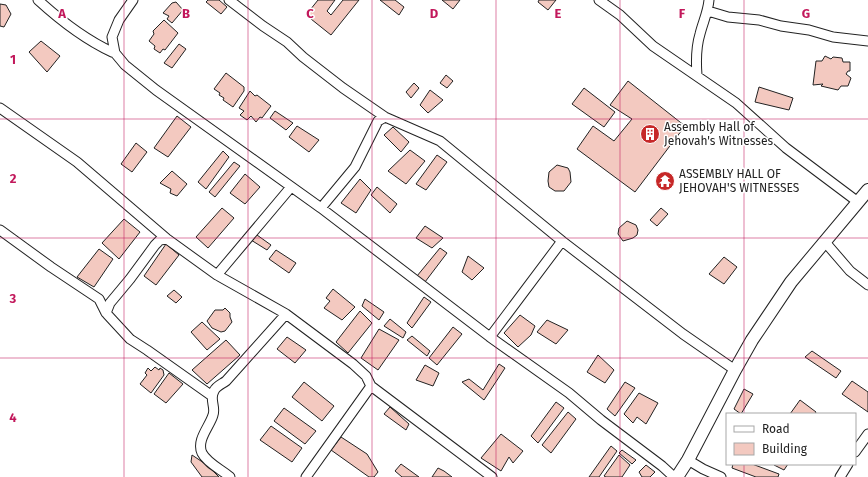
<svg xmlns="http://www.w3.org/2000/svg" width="868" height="477" font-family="'Fira Sans',sans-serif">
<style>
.building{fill:#f3c9c0;stroke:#222}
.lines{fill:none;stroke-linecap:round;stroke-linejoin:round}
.minor-casing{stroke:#222;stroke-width:11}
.tertiary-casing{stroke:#222;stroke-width:14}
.minor{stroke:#fff;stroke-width:9}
.tertiary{stroke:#fff;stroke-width:12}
.grid{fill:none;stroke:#c2185b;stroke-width:1;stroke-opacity:0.55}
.labels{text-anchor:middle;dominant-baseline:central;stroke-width:3;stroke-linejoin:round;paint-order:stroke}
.poi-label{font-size:12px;fill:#222;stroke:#fff;text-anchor:start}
.grid-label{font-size:13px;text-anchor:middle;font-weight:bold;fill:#c2185b;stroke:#fff;stroke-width:3;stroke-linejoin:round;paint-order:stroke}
</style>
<rect width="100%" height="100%" fill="#fff"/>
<path class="building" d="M208 0H219L227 7 221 14 206 2Z
M318 0H335L327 11 331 15 343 0H359L331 35 306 15Z
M380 0H395L404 7 399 15Z
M442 0H460L453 9Z
M539 0H556L548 10 538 2Z
M176 2 183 10 172 23 167 19 169 16 163 13 172 3Z
M0 4 6 5 11 14 4 27 0 26Z
M164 20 178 33 165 50 163 49 160 53 154 49 155 46 149 41 154 34 153 31Z
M41 41 60 56 47 72 29 52Z
M179 44 186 49 172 68 164 63Z
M825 56 831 59 833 57 842 58 843 62H850V71H848L846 74 851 78 848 86H841L838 90 821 86 823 84 813 85 816 61H822Z
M226 73 244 87V91L233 107 223 100 224 98 219 95 220 93 214 89Z
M446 75 453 81 447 88 440 83Z
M628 81 685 126 635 192 577 149 593 126 614 141 632 119 610 105Z
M414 83 419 88 411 98 406 92Z
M759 87 793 98 789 110 755 102Z
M584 88 615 112 604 127 572 104Z
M430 90 443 100 428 113 420 105Z
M250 91 255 96 257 95 271 106 262 118 260 117 256 122 251 116 247 120 240 115 244 111 239 108Z
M275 111 293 123 286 130 270 118Z
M177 116 191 127 168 157 154 148Z
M297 126 319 140 309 152 289 137Z
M393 127 409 142 401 152 384 135Z
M136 143 147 152 132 172 121 164Z
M410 150 425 161 406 184 388 171Z
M223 151 229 157 206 189 198 182Z
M437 155 447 162 426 190 416 184Z
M234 162 240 166 215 197 209 192Z
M557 165 568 168 570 172 571 182 564 191H555L549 187 548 181 549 172Z
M172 171 187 184 177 196 170 193 171 189 160 183Z
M245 174 260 187 245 204 230 193Z
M360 179 371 190 356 213 341 203Z
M377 187 397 204 390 213 371 195Z
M222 208 234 218 208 248 196 237Z
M661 208 668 214 657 226 650 220Z
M124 219 140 232 119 259 102 243Z
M627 221 636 225 638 230 637 235 633 238 623 241 618 234 619 228Z
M425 226 443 238 432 248 416 238Z
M257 235 271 245 267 250 251 240Z
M166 244 179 255 156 285 144 276Z
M440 248 447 253 425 282 417 276Z
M99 249 113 259 94 287 77 277Z
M276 250 296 263 289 273 269 259Z
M468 256 484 268 472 280 462 272Z
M724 257 737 267 724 284 709 274Z
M333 289 355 307 342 320 324 308 330 301 326 298Z
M174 290 182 297 176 303 167 296Z
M424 297 431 302 412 328 407 323Z
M365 299 384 312 379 320 362 306Z
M225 308 230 313V317L232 322 225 331 221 332 212 328 207 321 215 310H223Z
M360 311 372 323 348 353 336 342Z
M520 315 535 326 531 335 518 347 504 333Z
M390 319 406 332 403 338 384 326Z
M547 320 568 330 556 344 537 332Z
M202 322 220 339 207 350 191 332Z
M453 327 462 334 437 365 429 358Z
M379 329 399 340 378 370 361 358Z
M412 336 430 351 427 356 407 340Z
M287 337 306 350 295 363 277 349Z
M226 340 240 355 207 384 192 370Z
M812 351 841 371 836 378 805 357Z
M598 355 614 370 605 383 587 372Z
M499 364 505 368 484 400 462 382 469 379 483 390Z
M425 365 439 373 433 386 416 380Z
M155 367 159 370 160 368 163 370 164 375 151 393 140 384 147 375 145 373 148 368 151 371Z
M169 373 183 384 166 403 154 394Z
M852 381 868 392V412L842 394Z
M304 382 334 406 322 421 292 397Z
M625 382 635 388 615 416 607 409Z
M744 389 753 394 741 414 734 409Z
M639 393 658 403 646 424 637 417 633 423 624 414Z
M800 400 816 412 815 414H790Z
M556 402 564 408 538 443 531 436Z
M390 407 409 424 406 430 384 414Z
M284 408 316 431 305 444 274 421Z
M568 412 576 419 551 453 542 445Z
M271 426 302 448 292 462 260 440Z
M501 434 523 451 513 463 509 457 501 471 481 458Z
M341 437 367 454 378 472 374 477H369L331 450Z
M611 446 617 451 599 477H589Z
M622 450 636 460 632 464 619 453Z
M192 455 207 465 219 477H202L191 462Z
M619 455 630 465 622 477H606L604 476Z
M401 464 419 477H402L395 471Z
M733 464H752L779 474 778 477H756L732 468Z
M774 464H788L784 470 774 465Z
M646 465 655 472 650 477H642L639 472Z
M438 468 444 471 452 477H432Z"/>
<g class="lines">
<g class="minor-casing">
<path id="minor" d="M38 0C61 21 84 39 112 52L115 53
M133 0 119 20 112 37 115 53 125 65 156 90 321 208 490 337 569 393 601 420 662 466 674 477
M229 0 263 26 287 42 303 57 343 88 385 117 440 141 562 241 683 334 735 370
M599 0 620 15 653 46 736 103 786 148 858 202
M708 11 728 17 759 20 781 26 809 30 833 37 868 41
M697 75C696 62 696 47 700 34 703 22 708 12 709 0
M0 108 77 162 167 239 217 275 286 314 353 364 366 376 371 386 492 477
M321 208 355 167 378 121 385 117
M0 230 51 267 99 299 106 313
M167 239 160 240 155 245 130 279 110 303 106 313 130 339 147 350 212 396
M825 242 850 271 868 285
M217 275 291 187
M490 337 562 241
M855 452 868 434
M688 460 703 469 721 477
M230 477C222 470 207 463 202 453 196 440 210 426 213 415 216 407 209 399 214 391 216 386 222 384 226 381L286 314
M306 477 371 386
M840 477 848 464"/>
</g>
<g class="tertiary-casing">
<path id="tertiary" d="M677 477 688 460 735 370 752 340 791 282 868 190"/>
</g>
<use href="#minor" class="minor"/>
<use href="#tertiary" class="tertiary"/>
</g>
<path class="grid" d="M124 0V477M248 0V477M372 0V477M496 0V477M620 0V477M744 0V414M0 119H868M0 238H868M0 358H868M744 464V477"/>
<defs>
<g id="building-disc" transform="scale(1)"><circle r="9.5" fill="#c62828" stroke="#fff"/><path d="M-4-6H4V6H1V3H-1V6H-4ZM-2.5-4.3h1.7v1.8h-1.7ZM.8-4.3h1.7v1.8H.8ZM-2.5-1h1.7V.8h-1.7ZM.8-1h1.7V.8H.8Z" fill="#fff"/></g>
<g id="temple-disc" transform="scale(1)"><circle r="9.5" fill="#c62828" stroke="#fff"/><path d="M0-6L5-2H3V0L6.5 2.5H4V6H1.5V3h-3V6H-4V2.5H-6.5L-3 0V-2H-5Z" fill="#fff"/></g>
</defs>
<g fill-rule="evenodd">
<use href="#building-disc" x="650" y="134"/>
<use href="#temple-disc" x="665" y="181"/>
</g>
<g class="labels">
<g class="poi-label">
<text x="664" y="127">Assembly Hall of<tspan x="664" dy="14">Jehovah's Witnesses</tspan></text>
<text x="679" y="174">ASSEMBLY HALL OF<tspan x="679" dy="14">JEHOVAH'S WITNESSES</tspan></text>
</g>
</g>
<g class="grid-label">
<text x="62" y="18">A</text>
<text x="186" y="18">B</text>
<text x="310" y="18">C</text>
<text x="434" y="18">D</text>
<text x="558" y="18">E</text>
<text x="682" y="18">F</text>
<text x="806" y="18">G</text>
<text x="13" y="64">1</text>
<text x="13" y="183">2</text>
<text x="13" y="303">3</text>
<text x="13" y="422">4</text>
</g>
<rect x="726" y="413" width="130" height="52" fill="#ffffff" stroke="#a7a7a7"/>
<rect x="734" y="426" width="20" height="6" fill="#ffffff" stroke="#a7a7a7"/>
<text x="762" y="433" font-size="12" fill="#222222">Road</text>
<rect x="734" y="443" width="20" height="12" fill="#f3c9c0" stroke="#a7a7a7"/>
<text x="762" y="453" font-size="12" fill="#222222">Building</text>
</svg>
